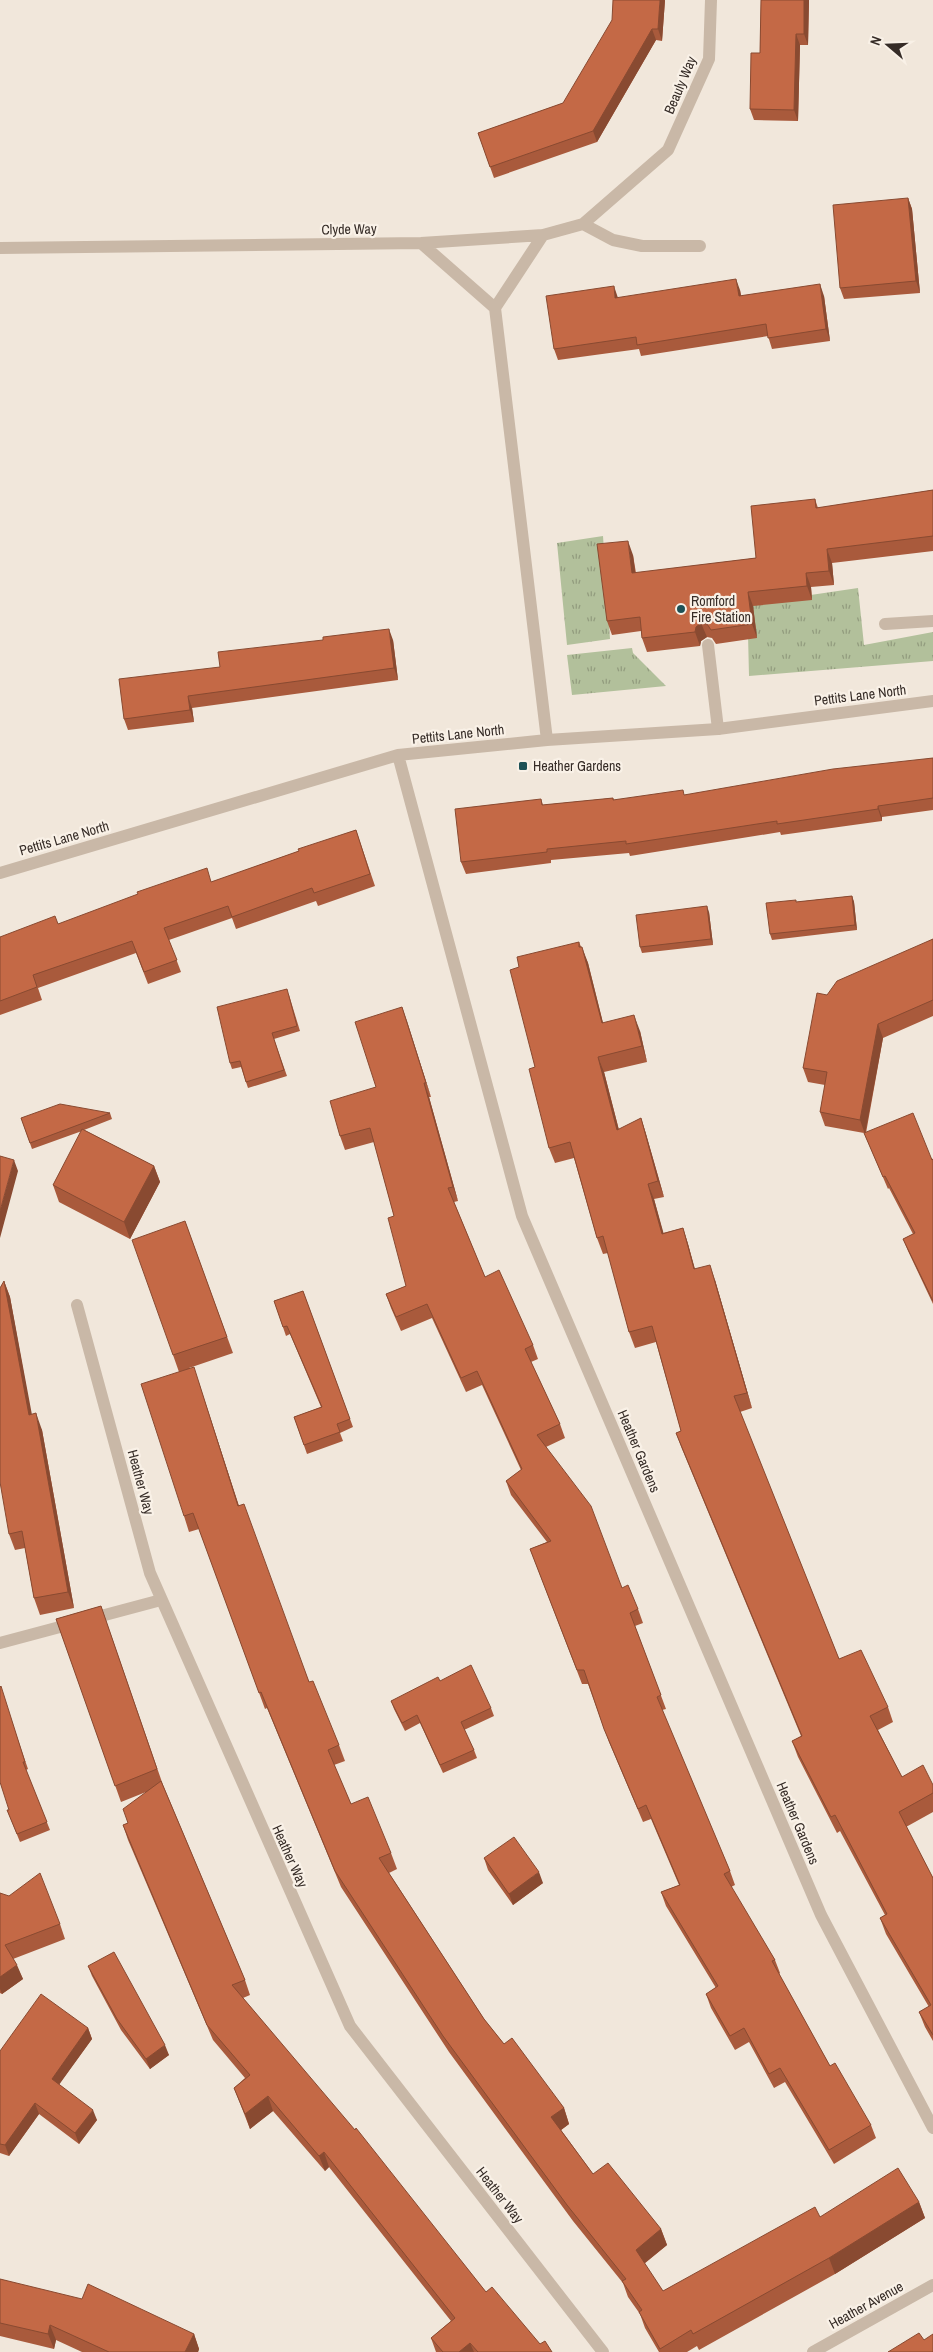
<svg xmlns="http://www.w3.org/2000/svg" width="933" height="2352" font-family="'Archivo Narrow',sans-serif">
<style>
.grass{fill:url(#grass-tufts)}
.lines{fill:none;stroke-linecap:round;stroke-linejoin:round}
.service{stroke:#c9b8a7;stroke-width:12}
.minor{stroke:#c9b8a7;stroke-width:12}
.wall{fill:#a95a3c}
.shaded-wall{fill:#894a31}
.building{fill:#c46946;stroke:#894a31}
.poi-dot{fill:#1e5156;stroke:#f9f1e7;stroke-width:2}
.labels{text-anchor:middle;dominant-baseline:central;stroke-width:4.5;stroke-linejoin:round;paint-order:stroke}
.street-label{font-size:14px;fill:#362c27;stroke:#f9f1e7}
.poi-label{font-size:14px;fill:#362c27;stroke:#f9f1e7;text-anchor:start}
</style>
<defs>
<pattern id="grass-tufts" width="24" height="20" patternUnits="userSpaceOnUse" patternTransform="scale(1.25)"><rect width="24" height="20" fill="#b2c09b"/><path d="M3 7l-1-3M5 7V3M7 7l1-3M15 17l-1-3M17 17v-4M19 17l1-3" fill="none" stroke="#929c7e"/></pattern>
</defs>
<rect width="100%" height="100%" fill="#f1e7db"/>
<path class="grass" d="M603 536 610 639 567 645 557 543Z
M858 588 864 645 933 632V661L749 676 747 593 770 601Z
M632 648 633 653 666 686 572 695 567 655Z"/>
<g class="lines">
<path class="service" d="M708 645 718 729
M0 1643 161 1600"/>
<path class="minor" d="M583 224 613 240 642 246H700
M421 243 495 308 547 740
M0 248 421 243 543 235 583 224 668 150 709 59 711 0
M495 308 543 235
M885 624 933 621
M398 755 522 1216 821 1915 933 2128
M0 873 398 755 547 740 718 729 933 701
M77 1305 150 1573 350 2026 603 2352
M813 2352 933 2285"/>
</g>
<path class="wall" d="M665 0 662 41 656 40 597 142 494 178 478 133 563 103Z
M761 0H809L808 45H800L798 121 754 120 750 109 760 53Z
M908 198 912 209 920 293 844 299 840 288Z
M740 290 741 296H824L830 341 772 349 768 336 641 356 639 349 558 360 554 349 618 298Z
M933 490V551L832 563 834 585 811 587 812 600 753 606 757 638 716 644 712 638 707 637 701 641 700 646 647 652 642 638 641 631 612 635 607 621 633 555 636 573 756 558 815 499 818 508Z
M393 640 398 680 192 708 194 722 128 730 124 719 220 667Z
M933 758V810L882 817V821L781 835 780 832 630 856 629 853 551 860V863L466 874 461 862 541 799 543 805 613 798 614 800 685 795Z
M356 830 375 886 318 906 316 901 236 929 232 918 169 940 181 972 148 984 136 953 38 988 42 1000 0 1015V937L58 924 212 882 299 851Z
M852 896 854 902 857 930 772 940 770 934 796 900V902Z
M709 912 713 945 642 953 640 947Z
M933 939V1016L883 1038 866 1133 933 1159V1304L908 1251 903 1239 913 1234 889 1188 888 1189 864 1133 825 1126 820 1112 825 1085 808 1082 803 1068 827 995Z
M579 942 588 963 603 1023 640 1031 647 1062 604 1072 619 1130 641 1118 646 1134 664 1197 654 1199 663 1233 683 1228 688 1244 695 1269 715 1280 752 1408 740 1412 839 1659 888 1707 893 1722 878 1730 902 1777 933 1785V1812L906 1827 933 1878V2041L925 2027 919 2012 929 2007 886 1934 880 1918 885 1915 840 1831 837 1833 798 1757 792 1741 801 1736 682 1449 676 1433 681 1431 656 1342 635 1348 629 1332 608 1253 603 1254 597 1238 574 1158 555 1163 549 1148 535 1067 519 967Z
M289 995 300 1031 274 1039 287 1076 248 1088 241 1067 232 1069 230 1063Z
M402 1007 431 1097H429L458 1201 454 1202 485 1277 533 1345 538 1359 531 1362 560 1424 565 1438 546 1447 622 1588 638 1609 643 1623 635 1626 666 1709 662 1710 730 1871 735 1885 731 1887 775 1960 780 1973 779 1974 830 2066 871 2125 876 2138 834 2164 785 2082 774 2088 749 2042 735 2050 711 2008 706 1994 716 1988 666 1906 661 1892 679 1885 651 1819 643 1822 609 1742 588 1684H582L530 1549 547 1542 511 1495 506 1481 521 1470 482 1385 466 1392 432 1318 401 1331 391 1308 386 1294 406 1286 394 1216 374 1142 345 1150 340 1136 376 1087Z
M110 1113 112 1119 84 1130 154 1166 160 1182 130 1239 59 1202 53 1185 82 1131 32 1149 21 1118Z
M185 1221 233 1353 189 1368 199 1383 239 1506 309 1682 339 1745 345 1761 334 1765 351 1804 391 1853 397 1869 389 1873 484 2019 504 2044 564 2108 569 2124 561 2130 593 2174 661 2229 667 2245 644 2264 663 2291 820 2217 919 2202 925 2218 835 2274 699 2350 697 2346 687 2352H659L645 2328 640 2314 628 2297 623 2283 573 2221 449 2052 341 1887 267 1708 265 1709 199 1529 189 1532 184 1516 179 1372 173 1355Z
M4 1281 10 1297 31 1414 42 1430 74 1608 40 1615 34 1598 25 1548 15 1550 9 1534Z
M303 1291 353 1427 340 1433 343 1441 307 1454 294 1417 321 1407 290 1334 286 1336 274 1301Z
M101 1606 163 1785 245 1980 250 1995 243 1998 486 2292 540 2344 552 2352H436L431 2338 451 2321 329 2167 325 2171 273 2111 250 2129 234 2088 245 2078 213 2040 128 1840 123 1825 128 1823 146 1792 121 1802 56 1619Z
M440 1681 491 1708 494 1716 464 1730 474 1750 477 1758 443 1773 420 1723 405 1731 394 1709 391 1701Z
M0 1687 28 1769 26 1770 50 1830 20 1842 7 1810H9Z
M484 1858 543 1883 513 1905 488 1870Z
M0 1893 60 1924 65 1939 13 1959 23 1979 2 1994 0 1993Z
M88 1966 169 2055 150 2069 121 2030 92 1976Z
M88 2028 92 2039 59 2084 97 2120 79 2144 39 2114 9 2156 0 2153V2051Z
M0 2279 194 2334 199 2349 198 2352H82L56 2340 54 2349 0 2336Z"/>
<path class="shaded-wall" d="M660 0H665L662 41 658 29Z
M804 0H809L808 45 804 34Z
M652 29 656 40 597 142 593 131Z
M796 34 800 45 798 121 794 110Z
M908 198 912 209 920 293 916 281Z
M736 279 740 290 743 307 739 296Z
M820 284 824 296 830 341 826 329Z
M614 286 618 298H615Z
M628 541 633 555 637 587 632 573Z
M827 549 832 563 834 585 829 571Z
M806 573 811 587 812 600 807 586Z
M748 592 753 606 757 638 752 624Z
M701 623 707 637 701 641 700 646 695 632 696 627Z
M389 629 393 640 398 680 394 668Z
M188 696 192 708 194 722 190 710Z
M878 806 882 817V821L878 809Z
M852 896 854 902 857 930 855 925Z
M707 906 709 912 713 945 711 939Z
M582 947 588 963 607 1039 602 1023Z
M402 1007 407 1021 431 1097 426 1083Z
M634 1015 640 1031 647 1062 642 1046Z
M878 1024 883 1038 865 1134 860 1120Z
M598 1057 604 1072 623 1146 617 1130Z
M424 1083 429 1097 458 1201 453 1187Z
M641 1118 646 1134 664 1197 658 1181Z
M14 1160 18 1171 0 1238V1211Z
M154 1166 160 1182 130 1239 124 1222Z
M648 1184 654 1199 668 1249 662 1234Z
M683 1228 688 1244 699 1285 694 1269Z
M710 1265 715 1280 752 1408 747 1393Z
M4 1281 10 1297 35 1431 29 1415Z
M194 1367 199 1383 244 1522 238 1506Z
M36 1413 42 1430 74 1608 68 1592Z
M539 1872 543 1883 513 1905 509 1894Z
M17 1965 23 1979 2 1994 0 1989V1977Z
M88 2028 92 2039 56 2089 52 2079Z
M165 2045 169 2055 150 2069 146 2059Z
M268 2096 273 2111 250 2129 245 2114Z
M35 2103 39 2114 9 2156 5 2145Z
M564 2108 569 2124 557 2133 551 2117Z
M93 2110 97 2120 79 2144 75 2133Z
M324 2152 329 2167 325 2171 319 2156Z
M919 2202 925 2218 835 2274 829 2258Z
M661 2229 667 2245 641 2266 636 2250Z
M50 2325 56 2340 54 2349 48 2334Z
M194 2334 199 2349 198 2352H185Z
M470 2343 474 2352H459Z"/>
<path class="building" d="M613 0H660L658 29H652L593 131 490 167 478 133 563 103 612 20Z
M761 0H804V34H796L794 110 750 109 751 53H760Z
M908 198 916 281 840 288 833 205Z
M736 279 739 296 820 284 826 329 768 338 766 324 637 345 636 337 554 349 546 296 614 286 615 298Z
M933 490V536L827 549 829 571 806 573 807 586 748 592 752 624 711 630 707 624 701 623 696 627 695 632 642 638 640 617 607 621 597 544 628 541 632 573 756 558 751 506 815 499 816 508Z
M389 629 394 668 188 696 190 710 124 719 119 679 220 667 218 652 323 640V637Z
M933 758V798L878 806V809L777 824V821L626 844V841L547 849V852L461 862 455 809 541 799 542 805 613 798V800L683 790 684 795 833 769Z
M356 830 370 874 314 893 312 888 232 917 228 906 164 928 177 960 144 972 132 941 33 975 37 987 0 1001V937L55 916 58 924 138 894 137 892 207 868 211 882 299 851 298 849Z
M852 896 855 925 770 934 766 903 796 900V902Z
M707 906 711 939 640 947 636 915Z
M933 939V1000L878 1024 860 1120 820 1112 827 1072 803 1068 817 993 827 995 837 981Z
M579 942V947H582L602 1023 634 1015 642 1046 598 1057 617 1130 641 1118 658 1181 648 1184 662 1234 683 1228 694 1269 710 1265 747 1393 734 1396 839 1659 861 1650 888 1707 870 1716 902 1777 923 1765 933 1785V1793L899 1812 933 1878V2035L919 2012 931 2005 880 1918 887 1914 835 1815 831 1817 792 1741 802 1736 676 1433 681 1431 652 1326 629 1332 603 1236 597 1238 570 1142 549 1148 529 1069 535 1067 510 970 519 967 517 957Z
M287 989 297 1026 272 1033 284 1070 246 1082 240 1061 230 1063 217 1007Z
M402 1007 426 1083H424L453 1187 448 1188 485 1277 499 1270 533 1345 525 1349 560 1424 537 1435 591 1506 622 1588 628 1585 638 1609 630 1613 661 1695 657 1697 730 1871 724 1874 775 1960 772 1961 830 2066 835 2063 871 2125 829 2150 780 2068 769 2074 744 2028 730 2036 706 1994 718 1986 661 1892 680 1885 646 1805 638 1809 604 1729 584 1670H577L530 1549 551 1541 506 1481 522 1469 477 1371 461 1378 427 1304 396 1317 386 1294 406 1286 388 1218 394 1216 370 1128 340 1136 330 1101 376 1087 355 1022Z
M60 1104 110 1113 30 1143 21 1118Z
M913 1113 932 1160 933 1159V1301L903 1239 915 1233 885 1176 883 1177 864 1133Z
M82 1129 154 1166 124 1222 53 1185Z
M0 1156 14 1160 0 1211Z
M185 1221 227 1337 173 1355 132 1240Z
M4 1281 29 1415 36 1413 68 1592 34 1598 22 1531 9 1534 0 1482V1288Z
M303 1291 350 1419 337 1424 340 1432 304 1445 294 1417 322 1407 287 1326 283 1327 274 1301Z
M194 1367 238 1506 244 1504 309 1682 313 1681 339 1745 328 1750 351 1804 368 1797 391 1853 379 1858 484 2019 504 2044 512 2038 564 2108 551 2117 593 2174 608 2163 661 2229 636 2250 663 2291 815 2207 820 2217 898 2168 919 2202 829 2258 693 2334 691 2330 660 2349 639 2312 642 2310 622 2281 626 2279 567 2205 443 2036 335 1871 261 1692 259 1693 193 1513 184 1516 141 1384Z
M101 1606 157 1769 115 1786 56 1619Z
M471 1665 491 1708 461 1722 474 1750 440 1765 417 1715 402 1723 391 1701 438 1677 440 1681Z
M1 1686 25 1762H23L47 1822 17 1834 7 1810H9L0 1782V1687Z
M161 1781 245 1980 232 1985 355 2130 356 2128 486 2292 492 2287 540 2344 545 2341 552 2352H478L470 2343 459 2352H443L431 2338 455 2318 324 2152 319 2156 268 2096 245 2114 234 2088 250 2075 207 2025 123 1825 128 1823 123 1809Z
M514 1837 539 1872 509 1894 484 1858Z
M40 1873 60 1924 5 1945 17 1965 0 1977V1893L9 1896Z
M114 1952 165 2045 146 2059 117 2019 88 1966Z
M41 1994 88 2028 52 2079 93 2110 75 2133 35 2103 5 2145 0 2144V2051Z
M0 2279 82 2299 88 2284 194 2334 185 2352H109L50 2325 48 2334 0 2323Z
M919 2333 924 2340 933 2334V2352H888Z"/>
<g class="poi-dot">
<circle cx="681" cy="609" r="5"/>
<rect x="518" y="761" width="10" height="10" rx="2.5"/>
</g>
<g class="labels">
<g class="street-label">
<text transform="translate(680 85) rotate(-67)">Beauly Way</text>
<text transform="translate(349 229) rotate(-1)">Clyde Way</text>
<text transform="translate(860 695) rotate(-7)">Pettits Lane North</text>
<text transform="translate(458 734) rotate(-6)">Pettits Lane North</text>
<text transform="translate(64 838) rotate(-16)">Pettits Lane North</text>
<text transform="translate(639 1451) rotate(67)">Heather Gardens</text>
<text transform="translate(141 1482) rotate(75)">Heather Way</text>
<text transform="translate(798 1823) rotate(67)">Heather Gardens</text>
<text transform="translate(290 1856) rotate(66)">Heather Way</text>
<text transform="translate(500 2195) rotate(52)">Heather Way</text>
<text transform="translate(866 2305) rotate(-29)">Heather Avenue</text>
</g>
<g class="poi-label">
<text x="691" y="601">Romford<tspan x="691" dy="16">Fire Station</tspan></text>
<text x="533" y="766">Heather Gardens</text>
</g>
</g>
<g transform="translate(888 45) rotate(289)" stroke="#f9f1e7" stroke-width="4" paint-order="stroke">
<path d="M0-4L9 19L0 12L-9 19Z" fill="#362c27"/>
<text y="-8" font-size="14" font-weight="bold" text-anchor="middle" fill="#362c27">N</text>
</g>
</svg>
